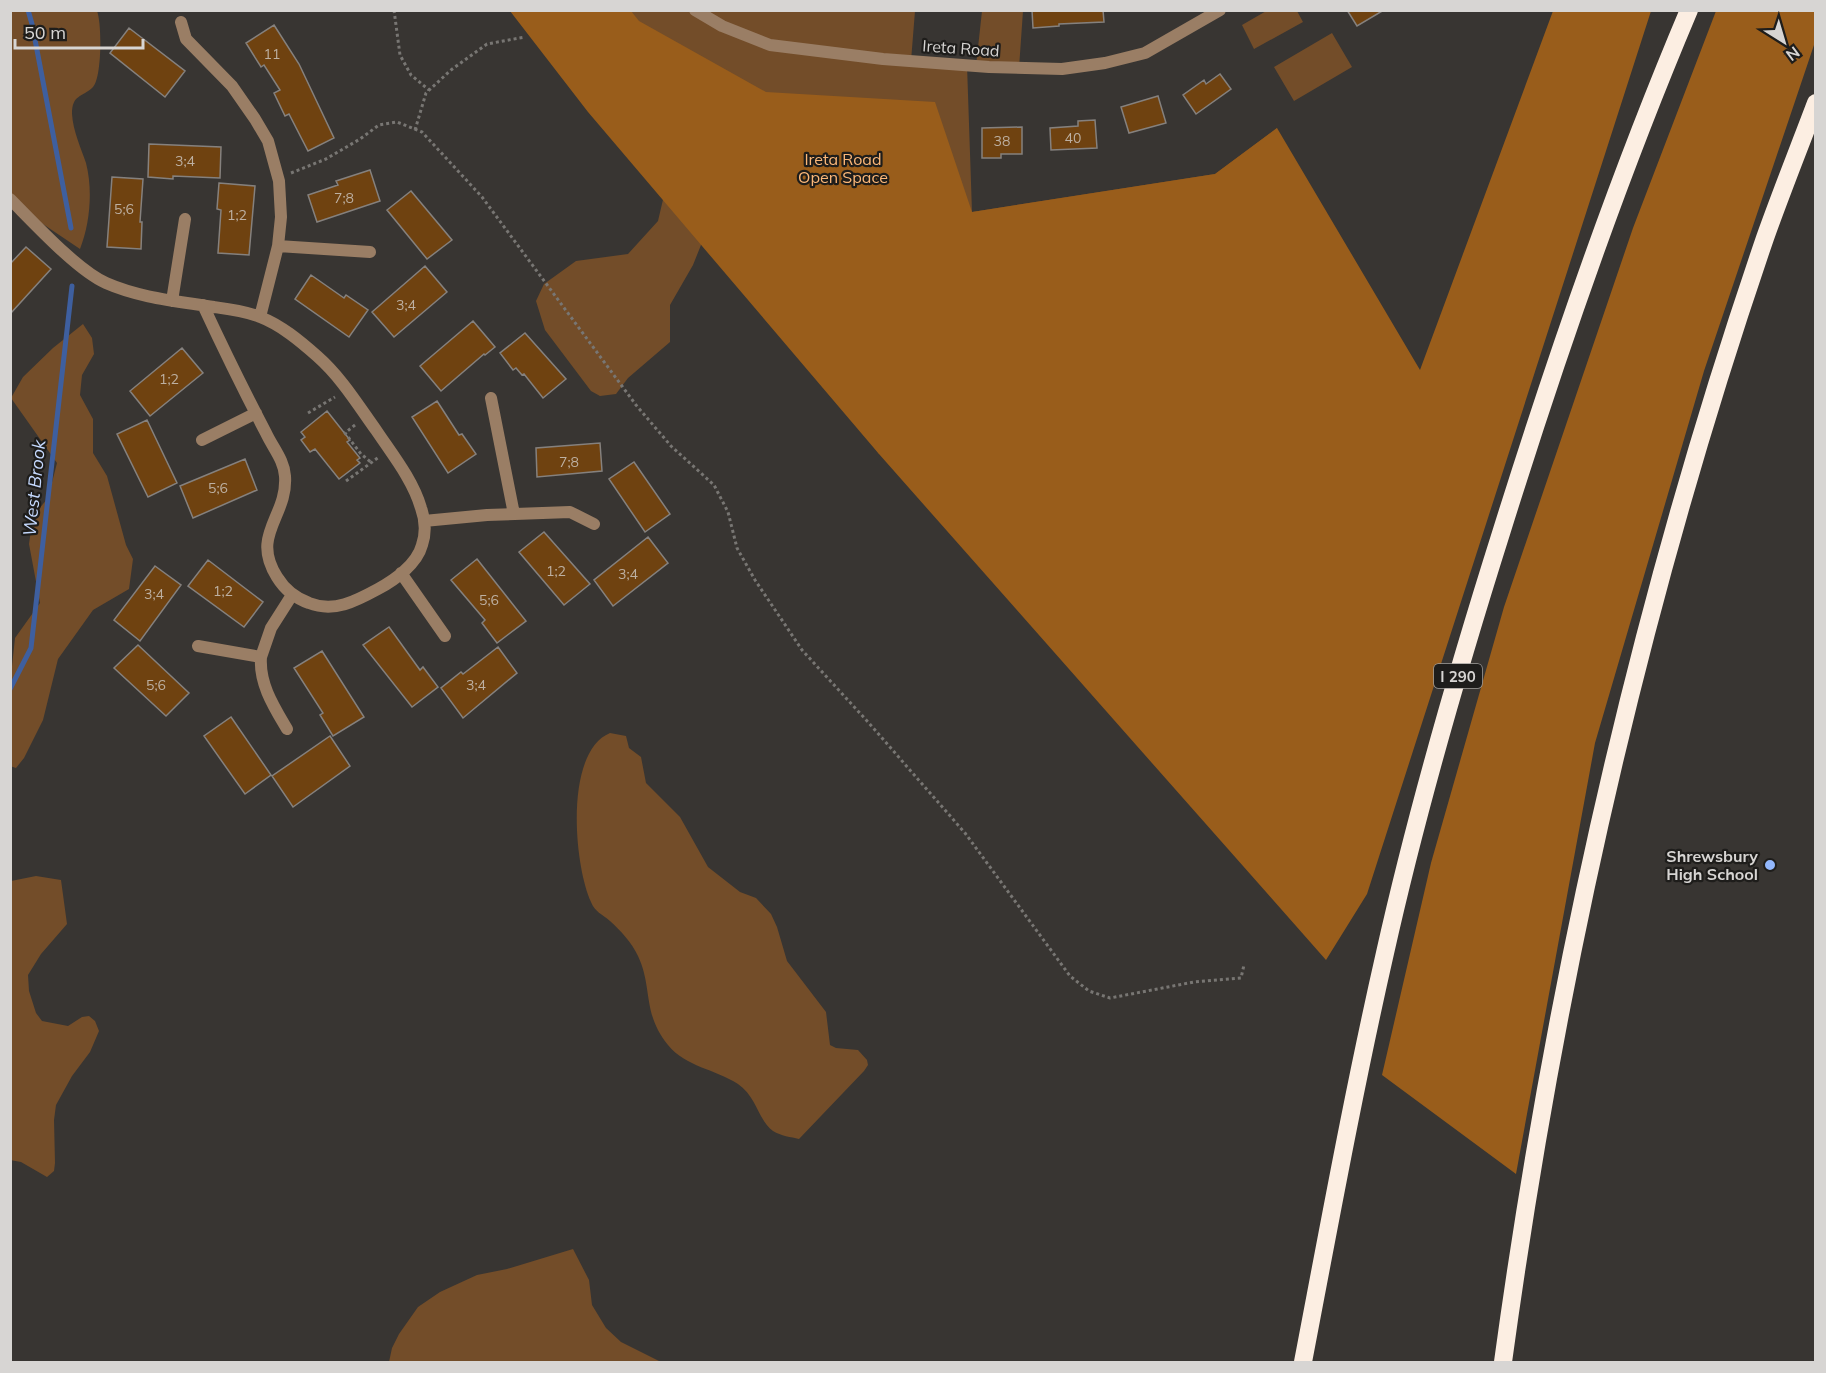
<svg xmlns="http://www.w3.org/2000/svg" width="1826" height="1373" font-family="Mulish,sans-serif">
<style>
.green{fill:#734d29}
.forest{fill:#995d1b}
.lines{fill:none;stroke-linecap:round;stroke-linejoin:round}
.stream{stroke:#3e5f9f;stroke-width:5}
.building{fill:#6f4210;stroke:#85817e;stroke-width:1.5}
.path{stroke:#787673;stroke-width:3;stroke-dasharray:3 3;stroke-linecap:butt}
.street{stroke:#9a7e65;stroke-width:12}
.highway{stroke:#fceee2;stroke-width:18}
.poi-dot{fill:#92b7fd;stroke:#1e1d1b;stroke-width:2}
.labels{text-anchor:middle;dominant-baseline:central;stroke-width:4.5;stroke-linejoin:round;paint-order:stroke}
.number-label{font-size:14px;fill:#bdb0a2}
.shield{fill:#1e1d1b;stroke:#a09e9c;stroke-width:1.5}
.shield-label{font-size:15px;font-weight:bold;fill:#d7d5d3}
.street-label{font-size:16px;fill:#d7d5d3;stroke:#1e1d1b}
.park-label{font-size:16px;fill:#fcb879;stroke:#1e1d1b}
.poi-label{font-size:16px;font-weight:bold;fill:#d7d5d3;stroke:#1e1d1b;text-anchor:end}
.water-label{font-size:18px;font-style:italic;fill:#c5d9fe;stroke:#1e1d1b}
</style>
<rect width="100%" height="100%" fill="#383532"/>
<path class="green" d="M1268 10 1297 11 1303 22 1254 49 1242 25Z
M10 11H97C102 23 102 77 93 87 82 98 72 94 72 114 73 131 81 148 86 163 93 190 90 224 80 249L31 216 11 193Z
M588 11H915L911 61 967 65 972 212 1215 174 1277 128 1272 169 879 454 715 231 701 245 693 265 670 305V342L628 378 616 394 600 396 591 391 545 330 536 301 544 284 576 261 628 254 658 221 665 191Z
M982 11H1023L1019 68 976 66Z
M1332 33 1352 67 1294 101 1274 67Z
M83 324 92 338 94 354 82 375 80 395 93 419V453L107 476 126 545 133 559 129 589 93 610 58 659 43 720 24 758 16 768 10 766V685L15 638 40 603 29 544 33 516 48 498 57 463 11 398 23 377 53 348Z
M610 733 626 736 629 748 641 757 646 783 680 817 708 867 740 892 756 898 771 914 777 927 787 961 826 1012 830 1045 836 1048 858 1050 867 1060 868 1065 864 1071 799 1139C791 1137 781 1136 773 1131 758 1120 757 1097 738 1084 715 1069 686 1067 668 1045 642 1013 653 988 638 956 632 943 620 930 610 921 602 914 595 912 591 902 574 865 564 752 610 733Z
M36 876 61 880 67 924 41 954 28 975 29 991 36 1013 42 1021 68 1026 82 1017 89 1016 95 1021 99 1031 90 1052 72 1076 56 1105 54 1120 55 1163 54 1171 47 1177 21 1162 10 1160 11 881Z
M573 1249 589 1280 592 1305 606 1328 621 1342 661 1362H389L392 1348 399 1334 418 1307 440 1292 477 1275 507 1269Z"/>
<path class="forest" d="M510 11H631L639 21 766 92 935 102 972 212 1215 174 1277 128 1420 370 1553 11H1651L1367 894 1326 960 879 454 588 112Z
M1716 11H1815V42L1704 371 1595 743 1516 1174 1382 1075 1431 863 1504 607 1633 228Z"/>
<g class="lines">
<path class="stream" d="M28 10 32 24 71 228
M10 689 31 648 72 286"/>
</g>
<path class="building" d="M1032 10H1103L1104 22 1059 24V26L1033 28Z
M1347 10H1384L1357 26Z
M274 25 299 64 334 138 308 151 289 114 285 116 274 93 280 90 264 65 261 67 246 43Z
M129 28 185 71 165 97 110 53Z
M1220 74 1231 89 1196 114 1183 95 1204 80 1206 84Z
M1158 96 1166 123 1129 133 1121 107Z
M1095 120 1097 148 1051 150 1050 128 1078 126V121Z
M1022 127V154H1001V158H982V128Z
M149 144 221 147 220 178 173 176V179L148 177Z
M370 170 380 201 317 222 308 195 338 185 336 181Z
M112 177 143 179 140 222H142L141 249 107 247Z
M219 183 255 186 249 255 218 253 221 210 217 209Z
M411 191 452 240 427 259 387 210Z
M26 247 51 269 10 314V264Z
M425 266 447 292 394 337 372 312Z
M311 275 344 298 346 295 368 310 349 337 295 299Z
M473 321 495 347 485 355 484 354 441 391 420 366Z
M525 333 566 379 543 398 524 374 522 375 516 368 513 370 500 353Z
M182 348 203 373 150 416 130 391Z
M437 401 459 435 462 434 476 454 448 473 412 417Z
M327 411 350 440 347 442 360 458 357 460 360 463 339 479 315 449 310 452 301 440 305 437 301 432Z
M147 420 177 483 148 497 117 434Z
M600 443 602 471 537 477 536 448Z
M245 459 257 490 193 518 180 486Z
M634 462 670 514 645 532 609 479Z
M544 532 590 584 564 605 519 552Z
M648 537 668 563 613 606 594 580Z
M477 559 526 621 497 643 482 623 485 620 451 580Z
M208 560 263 602 244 627 188 586Z
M155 566 181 585 140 641 114 620Z
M389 627 420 670 423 667 438 687 412 707 363 645Z
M138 645 189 693 166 716 114 668Z
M498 647 517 673 463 718 441 688 461 672 463 674Z
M322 651 364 717 333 736 320 715 323 713 294 668Z
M231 717 271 775 245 794 204 736Z
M330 736 350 766 293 807 272 776Z"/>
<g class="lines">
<path class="path" d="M394 10 400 55 411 75 429 90
M415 130 426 93 451 70 487 44 525 37
M291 173 326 159 360 139 379 125 397 122 422 132 482 197 636 405 671 446 714 485 728 512 737 548 755 580 802 650 868 722 965 833 1070 976 1089 991 1110 998 1194 982 1241 978 1244 965
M308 413 335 397
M355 425 345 433 361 454 372 463
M346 481 379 457"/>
<path class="street" d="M695 10 722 26 770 45 883 59 989 67 1062 69 1105 63 1145 53 1220 10
M181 22 186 39 232 86 255 119 268 141 279 181 281 217 278 246 260 317
M10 199C34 223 77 270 106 283 140 298 177 301 214 307 229 309 246 311 260 317 281 325 300 341 317 356 341 377 358 405 376 430 392 454 413 480 421 508 425 519 426 533 422 545 417 564 395 580 378 589 356 601 334 613 309 603 295 598 285 590 277 577 250 534 288 517 285 476 284 460 273 448 266 433 244 391 223 348 203 305
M278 246 370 252
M172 301 185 219
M491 398 514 514
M202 440 256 413
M424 521 487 515 570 512 594 524
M401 573 445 636
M198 646 261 657 271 628 292 595
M261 657C259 684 274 707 287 729"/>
<path class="highway" d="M1303 1362C1329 1226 1354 1089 1385 953 1417 810 1458 669 1502 530 1557 354 1617 180 1689 10
M1503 1362C1555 981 1640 602 1765 238 1781 193 1799 148 1816 103"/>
</g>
<circle class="poi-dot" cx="1770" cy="865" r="6"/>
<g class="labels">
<g class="number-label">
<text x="272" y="54">11</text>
<text x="1073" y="138">40</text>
<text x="1002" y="141">38</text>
<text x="185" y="161">3;4</text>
<text x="344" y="198">7;8</text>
<text x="124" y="209">5;6</text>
<text x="237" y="215">1;2</text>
<text x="406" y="305">3;4</text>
<text x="169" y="379">1;2</text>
<text x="569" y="462">7;8</text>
<text x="218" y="488">5;6</text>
<text x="556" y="571">1;2</text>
<text x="628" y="574">3;4</text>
<text x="223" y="591">1;2</text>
<text x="154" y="594">3;4</text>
<text x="489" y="600">5;6</text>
<text x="156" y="685">5;6</text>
<text x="476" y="685">3;4</text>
</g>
<rect class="shield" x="1434" y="664" width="48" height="24" rx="4.5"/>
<g class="shield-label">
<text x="1458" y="676">I 290</text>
</g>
<g class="street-label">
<text transform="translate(961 48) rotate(4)">Ireta Road</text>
</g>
<g class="park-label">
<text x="843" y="159">Ireta Road<tspan x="843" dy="18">Open Space</tspan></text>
</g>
<g class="poi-label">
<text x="1758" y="856">Shrewsbury<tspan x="1758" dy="18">High School</tspan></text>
</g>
<g class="water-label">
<text transform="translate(34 488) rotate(-84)">West Brook</text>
</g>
</g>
<rect width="1826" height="1373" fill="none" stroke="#d7d5d3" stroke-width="24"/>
<g transform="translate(1784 42) rotate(143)" stroke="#1e1d1b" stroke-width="4.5" paint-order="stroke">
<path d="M0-4.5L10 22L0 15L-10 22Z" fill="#d7d5d3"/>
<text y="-9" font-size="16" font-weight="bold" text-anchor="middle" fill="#d7d5d3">N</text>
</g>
<path d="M15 39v9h128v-9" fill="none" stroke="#d7d5d3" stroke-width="3"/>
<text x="24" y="39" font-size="18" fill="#d7d5d3" stroke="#1e1d1b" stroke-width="4.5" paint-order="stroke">50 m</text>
</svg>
